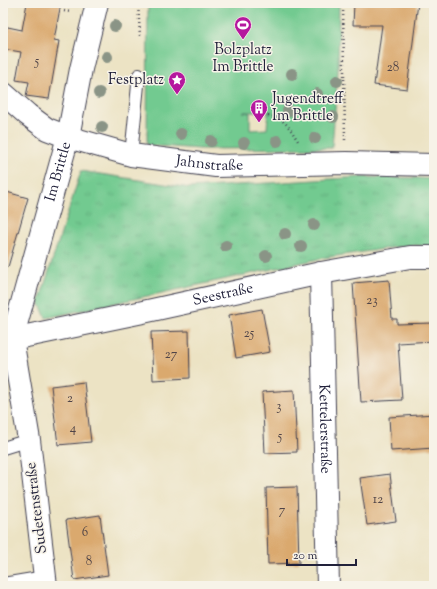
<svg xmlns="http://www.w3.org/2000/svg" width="437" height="589" font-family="'Sorts Mill Goudy',serif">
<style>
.green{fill:#72ca90;stroke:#4a7666;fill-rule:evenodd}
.park{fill:url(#park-tufts);stroke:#4a7666}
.building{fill:#daa96e}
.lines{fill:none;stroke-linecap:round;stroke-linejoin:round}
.service-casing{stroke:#403f50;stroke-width:14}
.minor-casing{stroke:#403f50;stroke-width:24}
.path{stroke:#403f50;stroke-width:2.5;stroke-dasharray:1 3;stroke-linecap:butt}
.service{stroke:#fff;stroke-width:12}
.minor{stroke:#fff;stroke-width:22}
.tree{fill:#8a9486}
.labels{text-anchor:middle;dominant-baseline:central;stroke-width:3;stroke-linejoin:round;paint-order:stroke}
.number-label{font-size:13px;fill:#504448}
.poi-label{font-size:15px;fill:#22223b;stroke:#f7f3e8}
.street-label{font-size:15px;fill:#22223b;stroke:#f7f3e8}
</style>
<defs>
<pattern id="park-tufts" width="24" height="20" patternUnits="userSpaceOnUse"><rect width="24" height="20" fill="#72ca90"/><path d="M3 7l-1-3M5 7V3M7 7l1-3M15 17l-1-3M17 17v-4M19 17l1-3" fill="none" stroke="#62ad7d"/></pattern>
</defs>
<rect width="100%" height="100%" fill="#f7f3e8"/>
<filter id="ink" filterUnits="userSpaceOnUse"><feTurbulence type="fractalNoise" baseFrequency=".025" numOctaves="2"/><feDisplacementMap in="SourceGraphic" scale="8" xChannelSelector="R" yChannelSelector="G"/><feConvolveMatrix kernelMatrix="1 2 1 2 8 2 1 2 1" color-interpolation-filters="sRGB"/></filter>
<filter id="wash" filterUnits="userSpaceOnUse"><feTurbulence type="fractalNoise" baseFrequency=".012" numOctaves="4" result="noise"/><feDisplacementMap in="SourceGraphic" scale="16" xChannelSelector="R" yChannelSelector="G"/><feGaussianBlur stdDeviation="0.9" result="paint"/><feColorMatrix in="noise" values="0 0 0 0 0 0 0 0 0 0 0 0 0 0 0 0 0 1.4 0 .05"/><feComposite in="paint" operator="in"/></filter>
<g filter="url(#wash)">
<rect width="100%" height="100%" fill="#ece3c4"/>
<path class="green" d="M148 3H339L338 71 332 148 199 149 147 145ZM243 112H272L268 113 267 129 250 130V113Z"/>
<path class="park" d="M81 171 190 188 362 177 416 178 434 179V246L410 245 323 258 46 318 39 302Z"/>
<g id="blocks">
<path class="building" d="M27 3H61L54 40 59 41 49 99 26 96 29 82 16 80 21 52 3 49V26L22 30Z
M354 3H418L407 89 374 85 382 25H353Z
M3 191 28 198 8 267 3 266Z
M389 280 392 319H397V324L433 323 434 341 398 343 402 400 361 402 353 283Z
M262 309 270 352 236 358 229 315Z
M189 331 190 378 153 380 151 332Z
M84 382 91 442 58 445 51 386Z
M294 390 297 452 265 453 262 392Z
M434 414V448L391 451 389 417Z
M390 474 396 521 367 525 360 478Z
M297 487 299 563 268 564 266 488Z
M100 515 108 575 74 580 66 520Z"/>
</g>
</g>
<g filter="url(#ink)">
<use href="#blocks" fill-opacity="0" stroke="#403f50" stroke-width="1"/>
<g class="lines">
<g class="service-casing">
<path id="service" d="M131 155 139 75
M3 448 29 440
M3 584 45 577"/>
</g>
<g class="minor-casing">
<g id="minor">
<path id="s1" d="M3 93 28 115 47 129 68 137 131 155 216 166 346 163 434 165"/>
<path id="s2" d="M321 273 328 586"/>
<path id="s3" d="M3 342 12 339 143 312 321 273 410 257H434"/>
<path id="s4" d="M46 586 29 440 12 339 68 137 81 69 97 3"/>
</g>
</g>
<path class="path" d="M138 3 140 36
M343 3 345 140
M64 11 71 12
M268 116C284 116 290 129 298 141"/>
<use href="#service" class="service"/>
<use href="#minor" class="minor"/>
</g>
<g class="tree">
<circle cx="115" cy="26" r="6"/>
<circle cx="107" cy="57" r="6"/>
<circle cx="292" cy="74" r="6"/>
<circle cx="337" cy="81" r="6"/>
<circle cx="99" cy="93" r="6"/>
<circle cx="317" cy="94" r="6"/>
<circle cx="288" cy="111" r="6"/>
<circle cx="333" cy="117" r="6"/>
<circle cx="102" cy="127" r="6"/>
<circle cx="181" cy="134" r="6"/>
<circle cx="315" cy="138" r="6"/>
<circle cx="211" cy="141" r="6"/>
<circle cx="277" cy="141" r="6"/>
<circle cx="244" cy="143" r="6"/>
<circle cx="314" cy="225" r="6"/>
<circle cx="285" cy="234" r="6"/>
<circle cx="226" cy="246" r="6"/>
<circle cx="301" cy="246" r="6"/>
<circle cx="266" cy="256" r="6"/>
</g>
</g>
<defs>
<g id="stadium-pin" transform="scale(0.9)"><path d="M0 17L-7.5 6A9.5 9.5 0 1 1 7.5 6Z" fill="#b5179e" stroke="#f7f3e8"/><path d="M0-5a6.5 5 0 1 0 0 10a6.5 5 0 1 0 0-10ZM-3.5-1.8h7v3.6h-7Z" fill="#fff"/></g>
<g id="sight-pin" transform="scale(0.9)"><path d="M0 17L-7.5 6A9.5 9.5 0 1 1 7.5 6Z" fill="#b5179e" stroke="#f7f3e8"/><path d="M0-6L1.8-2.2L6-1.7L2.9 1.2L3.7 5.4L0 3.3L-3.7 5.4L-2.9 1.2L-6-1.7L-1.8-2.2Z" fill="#fff"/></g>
<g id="building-pin" transform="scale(0.9)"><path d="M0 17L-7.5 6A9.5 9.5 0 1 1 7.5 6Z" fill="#b5179e" stroke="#f7f3e8"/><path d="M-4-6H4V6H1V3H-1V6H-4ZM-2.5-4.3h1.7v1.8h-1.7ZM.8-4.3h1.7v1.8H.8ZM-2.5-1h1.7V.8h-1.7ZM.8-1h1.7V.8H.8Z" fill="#fff"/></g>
</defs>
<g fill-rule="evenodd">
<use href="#stadium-pin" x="243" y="25"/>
<use href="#sight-pin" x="177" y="80"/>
<use href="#building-pin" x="259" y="108"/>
</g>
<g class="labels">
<g class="number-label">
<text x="37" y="62">5</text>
<text x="393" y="68">28</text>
<text x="372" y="301">23</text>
<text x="249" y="334">25</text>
<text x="171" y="355">27</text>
<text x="70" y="399">2</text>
<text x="279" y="407">3</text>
<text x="73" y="429">4</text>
<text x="280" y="437">5</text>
<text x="378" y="500">12</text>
<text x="282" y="511">7</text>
<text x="85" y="533">6</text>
<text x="89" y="562">8</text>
</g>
<g class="poi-label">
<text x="243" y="50">Bolzplatz<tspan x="243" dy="17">Im Brittle</tspan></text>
<text x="164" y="80" text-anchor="end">Festplatz</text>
<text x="272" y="99" text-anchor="start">Jugendtreff<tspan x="272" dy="17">Im Brittle</tspan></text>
</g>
<g class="street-label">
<text stroke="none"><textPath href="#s1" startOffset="224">Jahnstraße</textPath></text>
<text stroke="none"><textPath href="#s4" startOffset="423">Im Brittle</textPath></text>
<text stroke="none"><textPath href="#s3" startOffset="225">Seestraße</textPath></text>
<text stroke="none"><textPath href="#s2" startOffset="156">Kettelerstraße</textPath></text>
<text transform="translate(37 508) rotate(-97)">Sudetenstraße</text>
</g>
</g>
<rect width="437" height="589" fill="none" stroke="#f7f3e8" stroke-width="16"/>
<path d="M287 559v6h69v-6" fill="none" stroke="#22223b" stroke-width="2"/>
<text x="293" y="559" font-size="12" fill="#22223b" stroke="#f7f3e8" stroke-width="3" paint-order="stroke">20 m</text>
</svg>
